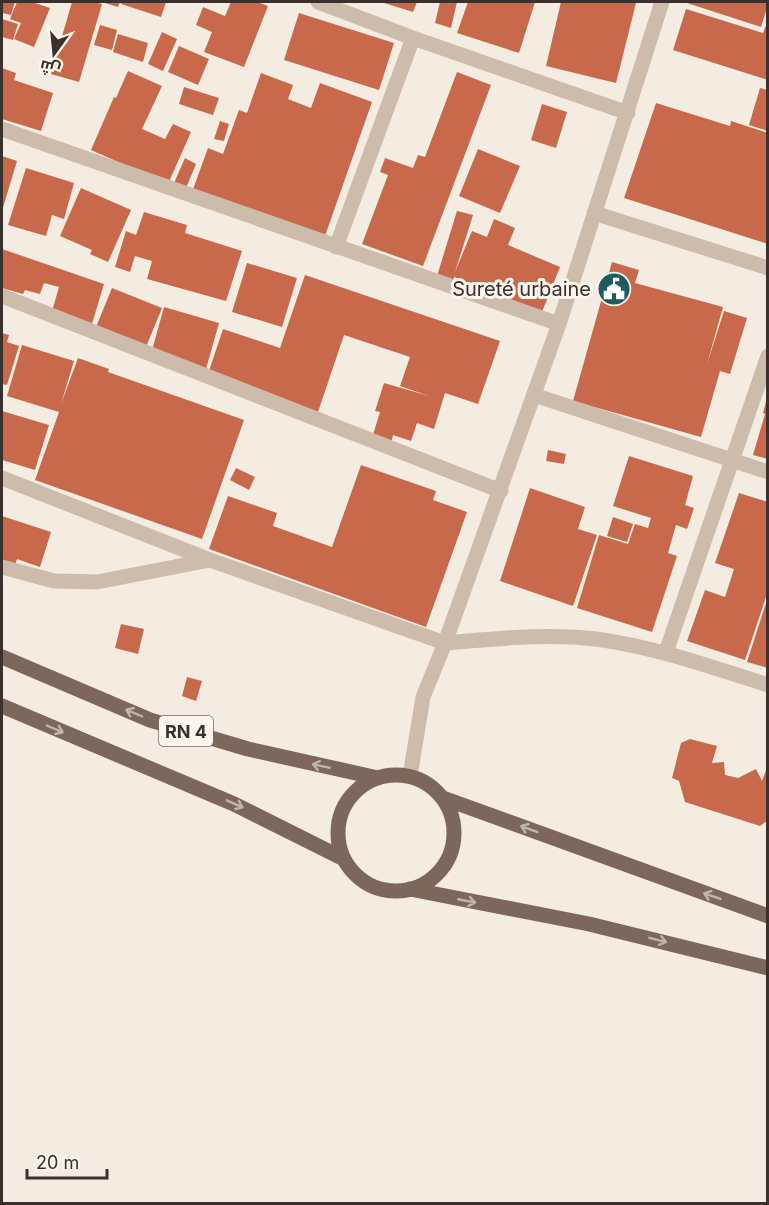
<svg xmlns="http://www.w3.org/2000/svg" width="769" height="1205" font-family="Inter,Cairo,sans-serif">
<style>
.building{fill:#c8694b}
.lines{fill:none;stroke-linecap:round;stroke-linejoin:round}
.minor{stroke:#cdbbac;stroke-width:15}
.primary{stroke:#7d675c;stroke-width:15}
.oneway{stroke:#c2b5ac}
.labels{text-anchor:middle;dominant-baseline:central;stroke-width:6;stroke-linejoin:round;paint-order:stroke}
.shield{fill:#fbf5ee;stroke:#756b66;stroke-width:1.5}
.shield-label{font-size:18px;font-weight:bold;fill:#3b302b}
.poi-label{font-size:20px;fill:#3b302b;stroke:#fbf5ee;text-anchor:end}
</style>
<rect width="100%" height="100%" fill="#f4ebe1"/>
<path class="building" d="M2 2H15L11 15 2 13Z
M17 2H32L50 8 34 47 14 39 21 23 10 19Z
M72 2H94L102 4 79 82 51 74Z
M102 2H120L118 7Z
M121 2H166L161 17 121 4Z
M231 2H257L268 6 244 67 204 52 212 32 196 25 203 7 225 16Z
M381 2H417L413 12Z
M440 2H457L451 28 435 23Z
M468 2H535L519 53 457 33Z
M561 2 636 3 616 83 546 66Z
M688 2H768V5L761 27 687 3Z
M686 9 763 33 768 20V80L673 50Z
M299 13 394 43 379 90 284 60Z
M2 19 18 24 13 40 2 37Z
M100 25 117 30 112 50 94 45Z
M162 32 177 39 163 71 148 64Z
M118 34 148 43 143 62 113 52Z
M179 46 209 59 198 85 168 72Z
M2 68 16 73 14 80 53 93 41 131 2 119Z
M128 71 162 86 142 129 165 139 173 124 191 132 168 184 91 150 114 97 116 98Z
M457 72 491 85 423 266 362 244 388 175 380 172 385 158 413 168 418 155 425 157Z
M261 73 293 85 288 99 311 108 320 83 372 102 325 236 192 192 208 148 223 154 239 110 247 113Z
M184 87 219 98 213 115 179 104Z
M760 88 768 90V131L749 125Z
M656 103 730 126 731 121 768 133V244L624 198Z
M542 104 567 112 556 148 531 140Z
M220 121 229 124 224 141 214 139Z
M478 149 520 166 500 213 459 196Z
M2 156 17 161 2 211Z
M185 158 196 164 186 188 174 183Z
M26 168 74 183 64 219 52 215 46 236 8 225Z
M81 188 131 210 108 262 90 254 92 250 60 236Z
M457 211 473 215 455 272 472 231 487 237 494 219 515 228 508 245 560 267 542 312 454 277 453 281 437 276Z
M144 212 187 225 185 233 242 251 226 301 147 279 152 261 135 256 130 272 115 267 126 231 136 235Z
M2 249 104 284 91 327 51 315 59 287 44 283 40 294 25 290 23 294 2 288Z
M612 262 639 270 635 283 723 307 707 364 724 311 747 318 730 374 720 371 701 437 573 401Z
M247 263 297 278 282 327 232 312Z
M305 275 500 341 478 404 445 393 434 429 417 423 411 441 393 435 391 444 372 438 380 412 375 411 384 383 429 396 400 386 410 357 344 335 318 412 208 374 223 329 280 348Z
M112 288 162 308 146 347 96 327Z
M164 307 219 323 206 369 151 354Z
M2 333 9 335 7 342 19 346 7 385 2 384Z
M22 345 74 361 61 404 78 358 109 369 108 372 244 420 202 539 35 480 59 412 7 396Z
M767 398H768V459L753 455 765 414 763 413Z
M2 411 49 425 35 470 2 460Z
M548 450 566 454 564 464 546 461Z
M629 456 693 476 685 505 694 508 687 529 676 525 668 553 677 556 652 632 577 608 599 535 628 544 635 524 648 528 651 518 613 506Z
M361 465 436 491 433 500 467 512 426 627 209 549 228 496 277 513 273 526 332 547Z
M236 468 255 477 249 490 230 480Z
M530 488 585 507 578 529 597 535 573 606 500 581Z
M739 493 768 502V591L745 660 687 641 705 590 725 597 734 569 715 563Z
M2 516 51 532 40 567 17 559 14 568 2 564Z
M613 517 633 524 627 542 607 536Z
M767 600H768V668L747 662Z
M121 624 144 629 138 654 115 648Z
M187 677 202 681 196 701 182 696Z
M690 739 717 746 712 763 724 762 725 775 738 778 756 769 762 781 768 765V820L760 826 685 802 679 781 672 778 681 743Z"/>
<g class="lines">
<path class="minor" d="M318 2 413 38 628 113
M2 129 559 324
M594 213 768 268
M336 247 413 38
M2 296 501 491
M534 395 768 472
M2 478 210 560
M2 567 54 581 97 582 210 560 445 643 559 324 662 2
M666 652 768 356
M410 776 423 697 445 643C495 639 546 633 596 639 655 647 711 667 768 685"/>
<path class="primary" d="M2 657 150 720 248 749 378 778
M2 706 234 804 344 859
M338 833a58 58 0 1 1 116 0a58 58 0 1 1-116 0Z
M443 798 768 916
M410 889 589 924 768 968"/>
</g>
<defs><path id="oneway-shaft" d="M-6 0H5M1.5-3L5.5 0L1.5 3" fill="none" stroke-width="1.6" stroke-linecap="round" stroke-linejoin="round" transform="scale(1.5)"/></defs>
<g class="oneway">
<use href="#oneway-shaft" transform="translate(134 713) rotate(-157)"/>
<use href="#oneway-shaft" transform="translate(55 729) rotate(23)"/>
<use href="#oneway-shaft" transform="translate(321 766) rotate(-168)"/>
<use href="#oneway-shaft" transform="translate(235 804) rotate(24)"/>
<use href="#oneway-shaft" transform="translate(529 829) rotate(-160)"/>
<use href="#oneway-shaft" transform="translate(712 896) rotate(-161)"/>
<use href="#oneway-shaft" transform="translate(467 901) rotate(11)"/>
<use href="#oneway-shaft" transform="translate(658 940) rotate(14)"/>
</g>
<defs>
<g id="civic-disc" transform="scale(1.725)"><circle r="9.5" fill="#1f5a5e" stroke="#fbf5ee"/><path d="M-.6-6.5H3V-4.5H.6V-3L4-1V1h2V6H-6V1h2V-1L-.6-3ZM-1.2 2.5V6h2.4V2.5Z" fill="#fff"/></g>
</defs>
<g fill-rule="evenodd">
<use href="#civic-disc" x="614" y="289"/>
</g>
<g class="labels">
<rect class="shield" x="159" y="716" width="54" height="30" rx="4.5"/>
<g class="shield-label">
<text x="186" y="731">RN 4</text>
</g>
<g class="poi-label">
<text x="591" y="289">Sureté urbaine</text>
</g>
</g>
<rect width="769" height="1205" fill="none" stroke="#3b302b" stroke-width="6"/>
<g transform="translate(54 54) rotate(195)" stroke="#fbf5ee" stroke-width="4.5" paint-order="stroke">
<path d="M0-4.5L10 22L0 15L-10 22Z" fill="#3b302b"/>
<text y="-9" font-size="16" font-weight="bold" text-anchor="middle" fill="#3b302b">ش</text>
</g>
<path d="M27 1169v9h80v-9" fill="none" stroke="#3b302b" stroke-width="3"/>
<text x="36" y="1169" font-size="18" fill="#3b302b" stroke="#fbf5ee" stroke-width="4.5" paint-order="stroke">20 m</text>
</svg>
